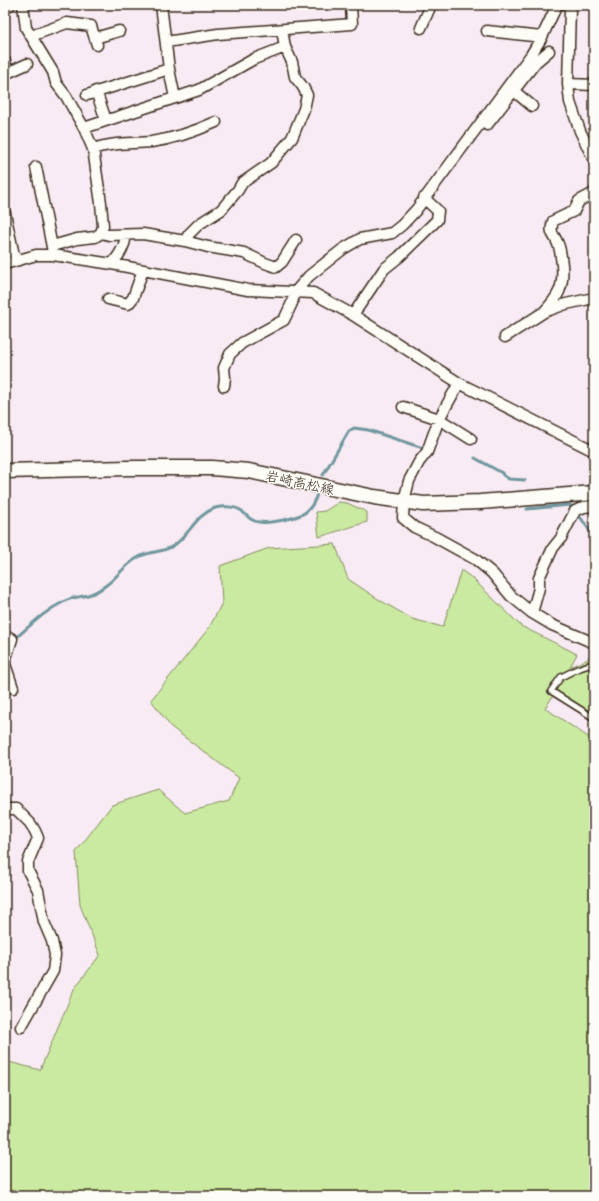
<svg xmlns="http://www.w3.org/2000/svg" width="599" height="1201" font-family="Mali,'Klee One',sans-serif">
<style>
.green{fill:#cbeaa1;stroke:#838a60}
.lines{fill:none;stroke-linecap:round;stroke-linejoin:round}
.stream{stroke:#70969e;stroke-width:3}
.service-casing{stroke:#3b2a1e;stroke-width:8}
.minor-casing{stroke:#3b2a1e;stroke-width:13}
.secondary-casing{stroke:#3b2a1e;stroke-width:17}
.service{stroke:#fdfcf7;stroke-width:5}
.minor{stroke:#fdfcf7;stroke-width:10}
.secondary{stroke:#fdfcf7;stroke-width:14}
.labels{text-anchor:middle;dominant-baseline:central;stroke-width:3;stroke-linejoin:round;paint-order:stroke}
.street-label{font-size:14px;fill:#3b2a1e;stroke:#fdfcf7}
</style>
<rect width="100%" height="100%" fill="#f8ebf3"/>
<filter id="ink" filterUnits="userSpaceOnUse"><feTurbulence type="fractalNoise" baseFrequency=".025" numOctaves="2"/><feDisplacementMap in="SourceGraphic" scale="8" xChannelSelector="R" yChannelSelector="G"/><feConvolveMatrix kernelMatrix="1 2 1 2 8 2 1 2 1" color-interpolation-filters="sRGB"/></filter>
<g filter="url(#ink)">
<path class="green" d="M339 502 347 503 367 512V522L319 537 316 512 325 511Z
M335 544 348 579 378 599 412 619 443 627 461 570 472 578 521 626 577 654 570 667 588 659 592 650H594V722L553 696 545 708 594 741V1196H5V1061L40 1070 74 989 100 955 80 905 76 852 112 805 158 790 185 813 229 801 239 778 171 727 151 700 209 628 222 603 220 566 269 548Z"/>
<g class="lines">
<path class="stream" d="M475 458 502 473 503 475 509 479 525 480
M323 475 349 431 354 428 368 430 423 448
M527 509 570 505 572 509
M578 514 590 531 594 533
M17 637C32 624 46 610 65 601 72 597 81 597 88 595 94 593 100 590 105 586 117 578 125 564 139 557 149 551 162 553 173 546 191 534 194 516 215 508 223 506 235 506 242 511 247 516 251 521 259 522 269 524 298 518 306 512 312 507 315 501 317 494"/>
<g class="service-casing">
<path id="service" d="M594 660 592 664 594 671
M592 664 577 669 561 677 551 691 594 718"/>
</g>
<g class="minor-casing">
<path id="minor" d="M23 5 26 28 53 72 56 83 66 96 84 128 93 149 101 203 103 226 101 233 95 237 77 239 52 246
M161 5 169 69 175 98
M567 5 570 8 568 84 570 102 580 131 594 160
M5 6 10 5
M421 28 431 5
M487 31 542 37
M31 36 67 23 91 26 97 45
M95 38 119 31
M166 42 218 34 352 24 351 5
M5 61 7 74
M5 74 27 64
M568 84 594 85
M96 91 106 120
M514 91 532 106
M87 95 169 69
M487 125 536 62 549 51
M84 128 199 90 254 59 285 47
M93 149C112 142 132 144 151 142 173 139 196 131 216 122
M36 167 53 252
M5 213 15 260
M101 233 109 235 143 234 185 241 208 247 244 253 265 263 276 267 282 262 296 240
M185 241 189 234 199 224 221 210 238 190 242 183 271 163 292 138 304 109 307 95 303 87 295 77 292 62 285 47 282 30
M5 264 36 255H53L112 264 248 290 313 293 353 315 459 383 594 451
M112 264C120 254 124 248 126 236
M108 299 128 304 133 298 143 270
M544 312C559 296 564 287 562 265 561 258 561 251 558 244 554 233 549 235 553 221L574 211 579 201 594 193
M353 315 384 269 399 257 437 220 438 211 424 198
M505 337 544 312 566 304 594 298
M459 383 439 419 427 452 419 462 409 481 404 501 403 518 414 527 435 537 475 559 492 573 511 596 532 613 552 625 594 643
M224 386 225 378 224 368 230 354 242 343 284 320 292 303 295 292 309 276 343 249 360 239 392 233 402 225 416 210 531 55 542 37 557 5
M403 407 439 419 471 439
M532 613 539 588V578L553 548 561 538 575 511 584 507 594 506
M5 635 12 639 5 661
M5 664 13 688
M5 809H16L30 823 35 831 38 838 28 862V871L38 890 44 922 52 941 55 955 53 971 21 1027"/>
</g>
<g class="secondary-casing">
<path id="secondary" d="M5 471 128 468H212L249 471 374 497 423 504 480 502 594 493"/>
</g>
<use href="#service" class="service"/>
<use href="#minor" class="minor"/>
<use href="#secondary" class="secondary"/>
</g>
</g>
<g class="labels">
<g class="street-label">
<text transform="translate(300 482) rotate(12)">岩崎高松線</text>
</g>
</g>
<rect width="599" height="1201" fill="none" stroke="#fdfcf7" stroke-width="20"/>
<rect x="10" y="10" width="579" height="1181" fill="none" stroke="#3b2a1e" stroke-width="1.5" filter="url(#ink)"/>
</svg>
